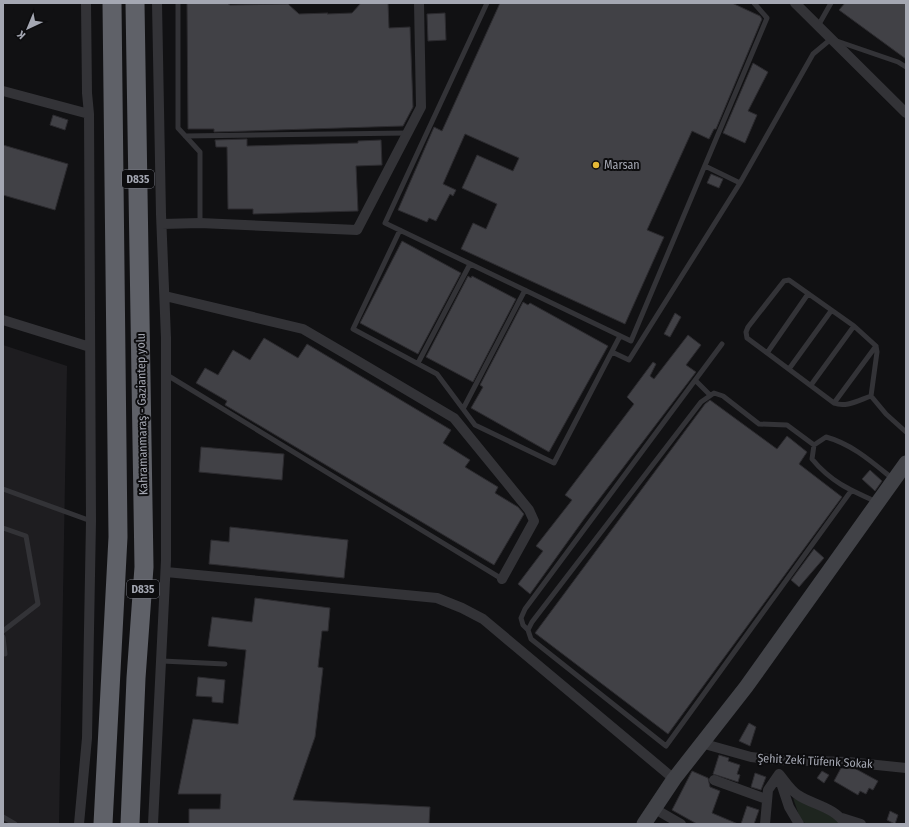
<svg xmlns="http://www.w3.org/2000/svg" width="909" height="827" font-family="'Fira Sans Condensed',sans-serif">
<style>
.built{fill:#1e1d20}
.green{fill:#1e251f}
.building{fill:#414146;stroke:#2c2b2f}
.lines{fill:none;stroke-linecap:round;stroke-linejoin:round}
.lane{stroke:#333337;stroke-width:5}
.street{stroke:#333337;stroke-width:10}
.secondary{stroke:#414247;stroke-width:15}
.highway{stroke:#5f6168;stroke-width:19}
.poi-dot{fill:#e5b837;stroke:#0c0c0e;stroke-width:1.5}
.labels{text-anchor:middle;dominant-baseline:central;stroke-width:4;stroke-linejoin:round;paint-order:stroke}
.shield{fill:#0c0c0e;stroke:#767881;stroke-width:1}
.shield-label{font-size:11px;font-weight:bold;fill:#a4a7b2}
.poi-label{font-size:12px;fill:#a4a7b2;stroke:#0c0c0e;text-anchor:start}
.street-label{font-size:12px;fill:#a4a7b2;stroke:#0c0c0e}
</style>
<rect width="100%" height="100%" fill="#111113"/>
<path class="built" d="M3 345 67 366 59 824H3Z"/>
<path class="green" d="M793 798 832 816 840 824H807L801 821Z"/>
<path class="building" d="M187 3H227L230 5 288 4 299 14 328 13 327 14 352 13 361 3H388L389 28 410 27 413 107 403 126 247 131 214 132V129H188Z
M500 3H732L760 16 762 19 716 129H714L709 139 692 131 647 230 664 237 625 324 461 249 473 223 486 229 497 204 462 188 477 155 513 171 519 158 465 134 443 184 456 190 453 196 450 194 436 221 429 218 427 222 398 210 434 127 442 131Z
M845 3H906V59L839 10Z
M445 13 446 40 428 41 427 14Z
M753 63 768 72 748 111 757 115 745 143 723 133Z
M53 115 68 120 65 130 50 125Z
M247 139V146L358 143V141L381 140 382 165 356 166 358 211 253 214V209H228L227 147H216L215 140Z
M3 145 68 164 55 210 3 195Z
M711 174 723 179 719 188 707 183Z
M402 241 461 273 418 354 360 323Z
M468 276 471 278 472 276 516 299 473 382 426 357Z
M523 302 528 305 530 303 608 346 549 452 471 408 483 387 480 385Z
M675 313 681 317 670 337 664 334Z
M688 335 701 345 686 365 696 372 584 519 530 594 518 584 543 551 536 546 572 500 565 495 634 404 627 397 653 362 656 364 650 376 654 379Z
M264 338 298 358 307 344 451 430 443 443 470 460 465 467 498 487 495 493 518 507 524 514 494 565 225 405 227 401 196 383 205 368 218 375 233 350 250 360Z
M710 400 777 449 787 436 807 452 799 464 842 497 668 734 535 633 705 404Z
M201 447 284 454 282 480 199 472Z
M870 470 882 481 875 491 862 479Z
M230 527 348 540 344 578 209 564 211 540 229 542Z
M814 549 824 558 799 587 791 580Z
M255 598 330 608 328 631H322L318 667 323 668 315 737 293 800 430 807 429 824H189V809H220L221 794H178L193 719 238 724 246 650 208 646 212 617 252 622Z
M198 677 225 680 223 703 212 702V697L196 696Z
M749 723 756 727 750 746 739 741Z
M719 755 729 758 728 761 740 765 737 774 740 775 738 782 713 774Z
M841 768 856 769 878 781 873 790 869 788 866 794 860 791 858 795 834 781Z
M692 771 708 778 710 787 720 791 712 813 738 824H697L672 810Z
M822 771 829 775 824 783 817 778Z
M755 773 766 777 761 790 751 787Z
M747 806 759 810 754 824H741Z
M890 811 898 815 895 824 887 820Z"/>
<g class="lines">
<path class="lane" d="M178 3V128L200 152V223
M487 3 385 223 631 341 767 18 754 3
M818 26 831 3
M185 136 408 133
M705 166 740 183 813 54 831 39 898 62 906 67
M400 230 353 329 437 374 475 425 554 463 620 336
M612 352 629 360 740 183
M767 353 808 294
M418 363 470 264
M789 369 831 311
M167 375 502 579
M696 381 710 395
M811 385 854 326
M871 396C859 400 846 408 834 403L747 338 746 332 748 327 784 281 789 280 854 326 876 346 877 352 871 396 886 414 906 432
M834 403 876 346
M463 409 525 290
M814 445 812 459C831 482 850 490 877 502
M3 489 91 521
M851 491 666 746 531 639 528 630 532 622 701 402 714 393 723 396 759 424 787 425 814 445 826 437C852 444 872 462 893 479
M3 528 26 536 38 604 3 631
M528 630 523 625 521 618 525 609 722 344
M3 637 5 654
M162 661 225 664
M3 817 15 824"/>
<path class="street" d="M795 3 906 113
M3 91 89 114
M162 224 200 223 357 230 421 107 419 3
M165 296 303 329 356 360 454 418 529 510 534 521 502 579
M3 320 90 347
M166 572 437 598 462 608 483 619 674 779
M701 743 751 757 778 760 848 762 906 768
M779 777 789 807 799 824
M714 780 766 799
M655 809 681 824
M842 818 861 824
M79 824 87 738 91 521 89 114 87 93 86 3
M153 824 166 560V338L161 214 157 3
M765 824 768 790 779 774C785 781 790 790 798 795 813 805 835 807 845 824"/>
<path class="secondary" d="M644 824 674 779 746 687 906 463"/>
<path class="highway" d="M103 824 118 537 112 3
M130 824 136 678 144 567 135 3"/>
</g>
<circle class="poi-dot" cx="596" cy="165" r="4"/>
<g class="labels">
<g class="shield">
<rect x="122" y="170" width="32" height="18" rx="3"/>
<rect x="127" y="580" width="32" height="18" rx="3"/>
</g>
<g class="shield-label">
<text x="138" y="179">D835</text>
<text x="143" y="589">D835</text>
</g>
<g class="poi-label">
<text x="604" y="165">Marsan</text>
</g>
<g class="street-label">
<text transform="translate(142 414) rotate(-91)">Kahramanmaraş - Gaziantep yolu</text>
<text transform="translate(815 761) rotate(3)">Şehit Zeki Tüfenk Sokak</text>
</g>
</g>
<rect width="909" height="827" fill="none" stroke="#a4a7b2" stroke-width="8"/>
<g transform="translate(28 28) rotate(224)" stroke="#0c0c0e" stroke-width="3" paint-order="stroke">
<path d="M0-3L7 15L0 10L-7 15Z" fill="#a4a7b2"/>
<text y="-6" font-size="11" font-weight="bold" text-anchor="middle" fill="#a4a7b2">K</text>
</g>
</svg>
